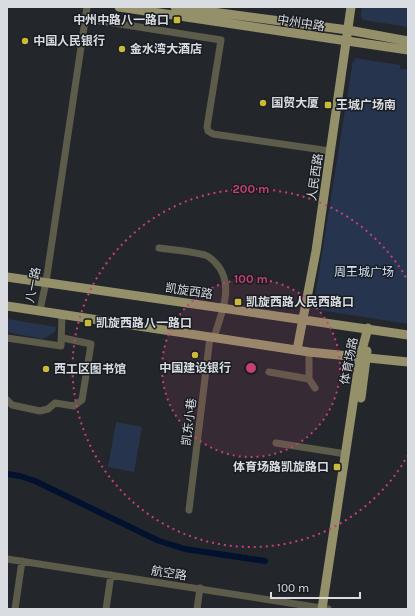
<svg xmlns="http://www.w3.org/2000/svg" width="415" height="616" font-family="Karla,'Noto Sans SC',sans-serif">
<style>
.green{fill:#26354d}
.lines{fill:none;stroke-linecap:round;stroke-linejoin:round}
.canal{stroke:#02122e;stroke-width:6}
.minor{stroke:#5d5b49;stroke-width:7}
.major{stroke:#94906a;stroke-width:9}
.ring{fill:none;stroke:#c73f76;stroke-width:2;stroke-dasharray:2 4}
.poi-dot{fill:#caba39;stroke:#191d23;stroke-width:1.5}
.labels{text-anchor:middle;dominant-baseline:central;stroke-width:3;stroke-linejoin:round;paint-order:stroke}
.poi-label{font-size:12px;font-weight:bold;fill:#d9dce0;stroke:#191d23;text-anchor:start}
.street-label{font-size:12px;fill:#d9dce0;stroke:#191d23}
.park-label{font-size:12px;fill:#d3e3fb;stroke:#191d23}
.centre{fill:#c73f76;stroke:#191d23;stroke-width:2}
.ring-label{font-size:12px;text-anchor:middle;font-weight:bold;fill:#c73f76;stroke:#191d23;stroke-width:3;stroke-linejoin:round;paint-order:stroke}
</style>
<rect width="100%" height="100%" fill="#23272c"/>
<path class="green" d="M362 7H408V27L363 20 361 16Z
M355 58 400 65V69L408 70V324L313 309 353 61 355 62Z
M7 319 56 327 55 332 43 339 7 332Z
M116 422 142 427 134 472 108 467Z"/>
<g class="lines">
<path class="canal" d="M7 474 20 476 35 481 159 541 185 549 265 561"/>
<path class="minor" d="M82 18 221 40 207 127 208 131 213 134 330 151
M159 248C174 250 190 251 205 255 211 257 215 262 219 267 234 288 220 316 214 338
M40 310 46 282 87 7
M7 338 61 346 62 314
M269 372 309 379 315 388
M309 379V352
M7 400 12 405 40 411 48 409 55 403 74 406 82 400 91 344 63 338
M276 443 346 454
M189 510 210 337
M7 559 328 609
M15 609 22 561
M106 609 111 575
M197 609 200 588"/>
<path class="major" d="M119 7 408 50
M175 7 348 30 408 41
M7 277 408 335
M7 306 309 352 408 362
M297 350 316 251 351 7
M361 398 367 351
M322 609 360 357 368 328"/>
</g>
<circle cx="251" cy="368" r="89" fill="#c73f76" fill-opacity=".12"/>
<g class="ring">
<circle cx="251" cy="368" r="89"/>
<path d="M408 455A179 179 0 1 1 408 281"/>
</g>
<g class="poi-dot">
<rect x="173" y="16" width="8" height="8" rx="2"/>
<circle cx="25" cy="41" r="4"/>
<circle cx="122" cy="49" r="4"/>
<circle cx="263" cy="103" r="4"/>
<rect x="324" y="101" width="8" height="8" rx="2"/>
<rect x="234" y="298" width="8" height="8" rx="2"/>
<rect x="84" y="319" width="8" height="8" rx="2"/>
<circle cx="195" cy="355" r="4"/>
<circle cx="46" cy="369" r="4"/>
<rect x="333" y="463" width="8" height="8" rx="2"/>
</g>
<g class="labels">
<g class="poi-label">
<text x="169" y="20" text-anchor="end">中州中路八一路口</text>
<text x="33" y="41">中国人民银行</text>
<text x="130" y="49">金水湾大酒店</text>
<text x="271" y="103">国贸大厦</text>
<text x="336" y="105">王城广场南</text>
<text x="246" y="302">凯旋西路人民西路口</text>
<text x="96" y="323">凯旋西路八一路口</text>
<text x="195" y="368" text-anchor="middle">中国建设银行</text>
<text x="54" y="369">西工区图书馆</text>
<text x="329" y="467" text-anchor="end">体育场路凯旋路口</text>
</g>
<g class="street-label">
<text transform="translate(301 23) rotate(9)">中州中路</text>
<text transform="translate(315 177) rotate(-82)">人民西路</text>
<text transform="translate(33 285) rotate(-79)">八一路</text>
<text transform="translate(189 291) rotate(8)">凯旋西路</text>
<text transform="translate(349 361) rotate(-79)">体育场路</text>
<text transform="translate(189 422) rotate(-83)">凯东小巷</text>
<text transform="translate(169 573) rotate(9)">航空路</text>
</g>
<g class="park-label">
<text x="364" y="272">周王城广场</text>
</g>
</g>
<circle cx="251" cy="368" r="6" class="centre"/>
<g class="ring-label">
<text x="251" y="193">200 m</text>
<text x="251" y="283">100 m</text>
</g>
<rect width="415" height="616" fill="none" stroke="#d9dce0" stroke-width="16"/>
<path d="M271 592v6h89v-6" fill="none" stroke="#d9dce0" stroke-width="2"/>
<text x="277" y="592" font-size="12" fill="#d9dce0" stroke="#191d23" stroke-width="3" paint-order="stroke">100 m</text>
</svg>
